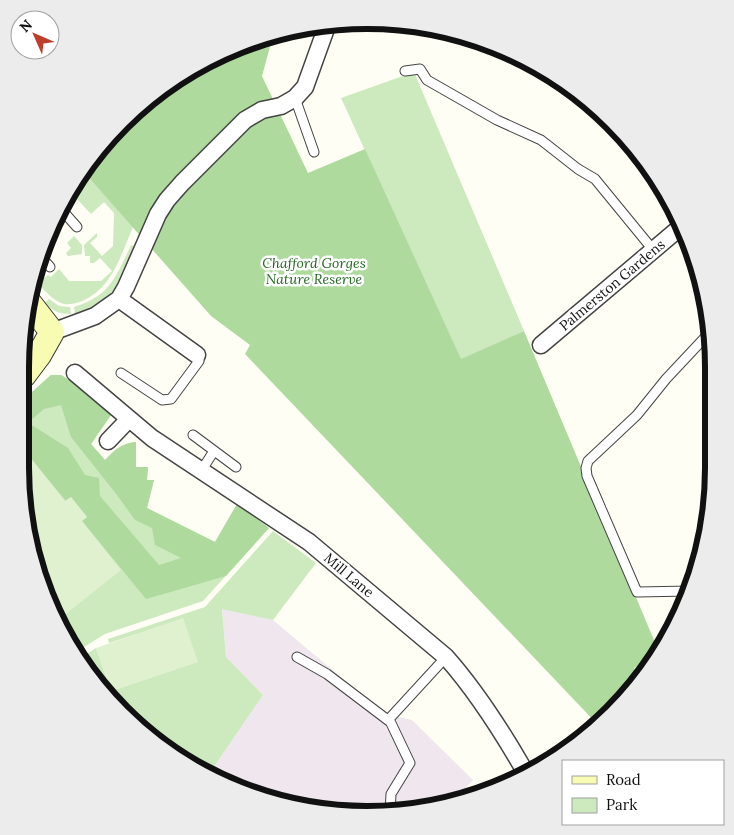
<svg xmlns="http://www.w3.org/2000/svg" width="734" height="835" font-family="Lora,serif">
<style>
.industrial{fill:#efe6ee}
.green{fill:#cde9be}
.forest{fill:#afda9e}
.pitch{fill:#e0f1d0}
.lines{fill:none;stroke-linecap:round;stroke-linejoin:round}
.lane-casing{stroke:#444;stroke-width:11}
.street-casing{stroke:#444;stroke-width:19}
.secondary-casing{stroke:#333;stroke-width:26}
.lane{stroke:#fff;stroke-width:9}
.street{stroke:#fff;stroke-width:16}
.secondary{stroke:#f8fcb2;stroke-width:24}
.labels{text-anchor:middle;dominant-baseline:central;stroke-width:5;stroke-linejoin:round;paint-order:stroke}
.park-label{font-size:14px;font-style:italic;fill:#246821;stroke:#fff}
.street-label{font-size:14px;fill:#111;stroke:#fff}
.rim{fill:none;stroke:#111;stroke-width:6}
</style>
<rect width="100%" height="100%" fill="#fffef5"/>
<path class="industrial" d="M222 608 273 620 385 714 412 720 473 780 451 804 389 814 300 808 234 788 209 774 263 695 226 657Z"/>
<path class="green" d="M414 72 524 331 461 360 341 98Z
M83 171 133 227C121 254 113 288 82 301 77 303 69 305 64 304 52 301 42 287 34 279L35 277 40 282 48 275 51 277 59 269 69 281H101L112 271 100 258 94 263H90V256H85L84 245 97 233V237L90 243 102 256 113 246 114 213 104 202 91 214 77 199 68 206 67 204 75 197 69 190Z
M74 236 82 245V254L68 256 66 253 71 248 67 243Z
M131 245 137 247C120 281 115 302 75 314L74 307C110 296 116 277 131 245Z
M49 299 59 306 70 307 71 314C59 314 53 311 44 303Z
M51 375H61L71 381 111 415 91 444 105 460C114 451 121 443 136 442V467H148L147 480H154L147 508 215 542 237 504 269 528 203 601 105 634 76 652 56 622 32 558 20 468 23 400Z
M273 531 316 563 273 620 222 609 226 657 263 695 209 774 156 743 106 697 80 658 96 648 111 691 197 662 183 619 109 643 108 639 205 607Z"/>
<path class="forest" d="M271 34V43L262 76 308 173 365 149 461 359 524 331 659 652 656 658 634 668 642 680 599 726 245 354 250 345 211 316 83 171 106 138 156 92 213 56Z
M51 375H61L71 381 111 415 91 444 105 460C114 451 121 443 136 442V467H148L147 480H154L147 508 215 542 237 504 269 528 226 576 146 599 82 521 87 517 71 497 66 501 30 458 20 466 21 430 30 424 68 448 85 475 99 478 100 496 159 565 181 558 155 545 152 528 135 520 117 495 71 437 61 405 44 409 22 428 23 400Z"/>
<path class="pitch" d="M30 457 65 501 71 497 87 517 82 521 121 570 56 622 32 558 20 468V466Z
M183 618 198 662 111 691 96 648Z"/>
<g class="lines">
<g class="lane-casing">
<path id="lane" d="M405 71 420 69 427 80 497 120 541 140 578 169 595 179 654 251
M295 98 314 152
M61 209 77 227
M42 258 50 267
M121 373 162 400 171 399 199 361 197 355
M193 435 236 467
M201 471 214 451
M690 591 637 592 587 476 586 468 588 461 637 415 666 379 711 331
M297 657 327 674 389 721
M390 814 391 794 410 763 389 719 446 657"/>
</g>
<g class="street-casing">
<path id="street" d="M119 299 197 355
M52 332 95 316 119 299 126 287 158 214 167 200 182 183 245 120 262 110 281 106 295 98 305 87 328 23
M541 345 683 225
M75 373 152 438 309 542 446 657C478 693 503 733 527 775
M108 441 129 419"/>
</g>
<g class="secondary-casing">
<path id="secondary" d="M24 375 39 355 52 332 27 300"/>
</g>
<use href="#lane" class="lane"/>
<use href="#street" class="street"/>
<use href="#secondary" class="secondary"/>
</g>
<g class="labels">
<g class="park-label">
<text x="314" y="263">Chafford Gorges<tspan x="314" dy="16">Nature Reserve</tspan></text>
</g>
<g class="street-label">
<text transform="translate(612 285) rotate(-40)">Palmerston Gardens</text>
<text transform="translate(349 575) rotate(40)">Mill Lane</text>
</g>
</g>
<path d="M0 0H734V835H0ZM367 29H367A338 338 0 0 1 705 367V468A338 338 0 0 1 367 806H367A338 338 0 0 1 29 468V367A338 338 0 0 1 367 29Z" fill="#ececec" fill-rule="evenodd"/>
<path class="rim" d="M367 29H367A338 338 0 0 1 705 367V468A338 338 0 0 1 367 806H367A338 338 0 0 1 29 468V367A338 338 0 0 1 367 29Z"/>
<rect x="562" y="760" width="162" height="65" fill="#ffffff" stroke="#a0a0a0"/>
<rect x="572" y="776" width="25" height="8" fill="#f8fcb2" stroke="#a0a0a0"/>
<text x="606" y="785" font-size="15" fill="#111111">Road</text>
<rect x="572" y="798" width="25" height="15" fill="#cde9be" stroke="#a0a0a0"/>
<text x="606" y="810" font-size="15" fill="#111111">Park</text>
<g transform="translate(35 35) rotate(315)"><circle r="24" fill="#ffffff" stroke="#a0a0a0"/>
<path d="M0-4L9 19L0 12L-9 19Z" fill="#bf3e2b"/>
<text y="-8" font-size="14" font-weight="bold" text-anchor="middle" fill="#111111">N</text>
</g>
</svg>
